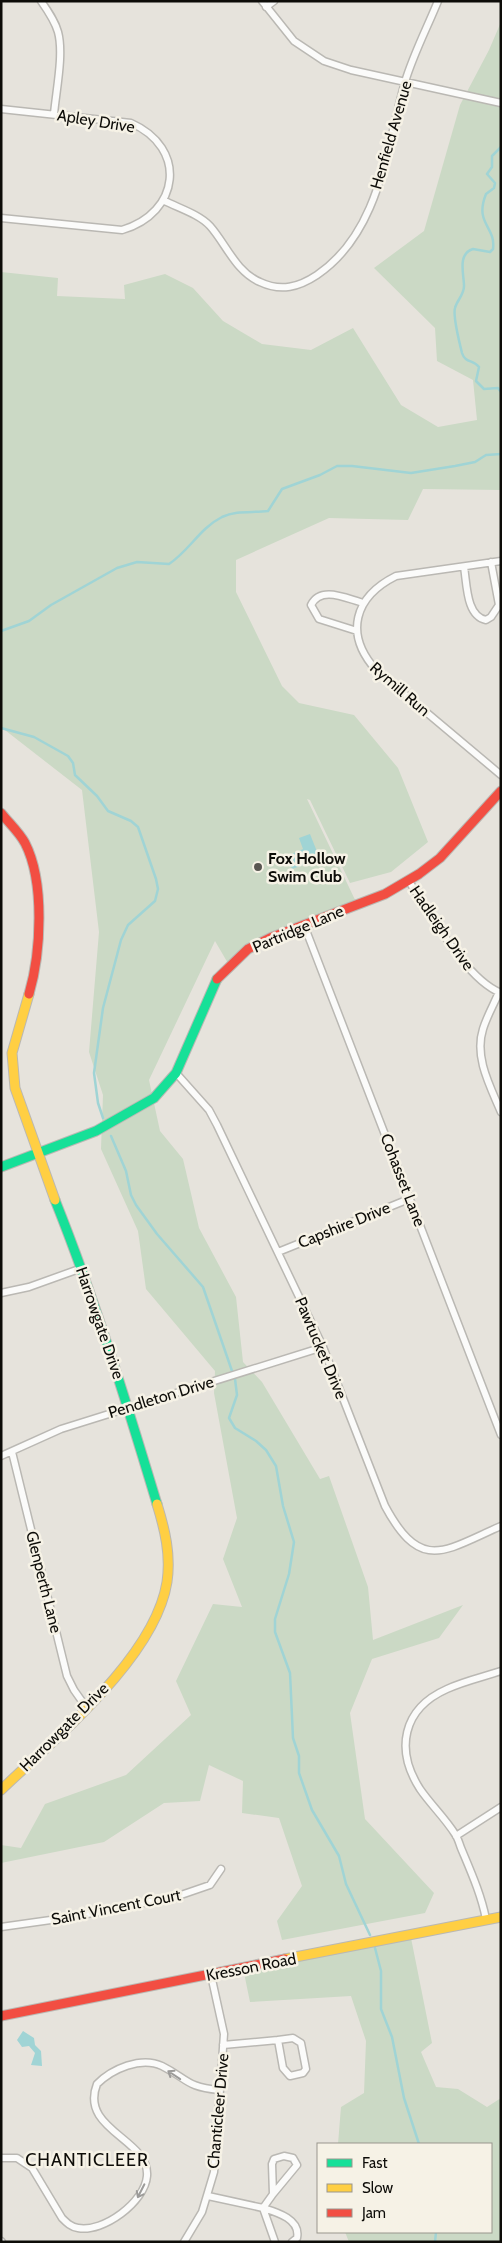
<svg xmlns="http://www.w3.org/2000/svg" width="502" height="2243" font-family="Cabin,sans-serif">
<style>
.green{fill:#cbd9c5}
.water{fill:#a0d4d5}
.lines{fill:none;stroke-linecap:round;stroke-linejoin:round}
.stream{stroke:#a0d4d5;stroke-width:2.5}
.street-casing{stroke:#bab8b3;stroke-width:9}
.fast-casing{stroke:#bab8b3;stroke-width:11}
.slow-casing{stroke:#bab8b3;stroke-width:11}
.jam-casing{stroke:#bab8b3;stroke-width:11}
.street{stroke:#fbfbfa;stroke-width:6}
.fast{stroke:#16e098;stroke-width:9}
.slow{stroke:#ffcf43;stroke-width:9}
.jam{stroke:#f24e42;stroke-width:9}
.oneway{stroke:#9c9b99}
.poi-dot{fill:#595752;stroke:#f6f2e6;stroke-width:2}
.labels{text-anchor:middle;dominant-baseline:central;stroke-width:5;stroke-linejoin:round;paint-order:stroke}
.street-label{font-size:16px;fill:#0d0c08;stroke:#f6f2e6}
.poi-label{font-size:16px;font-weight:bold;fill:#0d0c08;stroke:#f6f2e6;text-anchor:start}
.neighbourhood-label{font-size:18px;letter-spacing:1px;fill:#0d0c08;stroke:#f6f2e6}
</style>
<rect width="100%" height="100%" fill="#e6e3dc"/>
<path class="green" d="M501 22V490L423 489 408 520 329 518 236 560V592L282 686 299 703 354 715 398 768 428 842 391 872 350 883 310 800 307 799 357 904 270 938 229 965 215 941 149 1080 160 1131 183 1159 199 1228 236 1297 243 1362 262 1382 320 1479 329 1476 368 1587 373 1640 463 1605 439 1638 372 1659 350 1713 365 1819 434 1893 425 1913 282 1940 277 1921 302 1886 279 1818 242 1813 243 1781 209 1765 200 1801 164 1803 104 1842 1 1863V1845L21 1848 45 1804 126 1775 191 1715 176 1681 213 1604 242 1607 223 1559 237 1518 214 1393 215 1371 146 1289 138 1231 101 1149 103 1095 89 1052 99 932 82 790 1 727V272L58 278 57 296 125 299 124 285 165 274 193 288 223 321 262 344 311 350 353 328 401 405 438 427 477 420 473 380 437 361 435 328 374 268 424 231 460 105 489 50Z
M410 1933 432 2043 421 2052 436 2087 458 2089 487 2107 501 2098V2242H349L345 2232H491V2144H338L341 2107 364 2093 366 2041 351 1996 250 2002 243 1968Z"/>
<path class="water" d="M310 834 320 859 292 869 287 856 303 849 299 838Z
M23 2031 34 2038 35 2045 41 2051 42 2066 31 2065 35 2053 29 2046 22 2047 17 2040Z"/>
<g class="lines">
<path class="stream" d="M501 147 492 156V167L487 174 495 183 494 188 486 194C474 224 496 226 493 249L490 252 473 249C457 254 464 274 464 286 464 295 457 300 455 308 453 315 460 345 462 353 465 363 474 360 479 367L476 381 484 389 498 388 501 392
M1 631 29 621 51 605 117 568 137 562 169 564C189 551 200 528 222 517 237 510 252 513 268 511L282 489 320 475 337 466H352L411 473 455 466 475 462 486 455 501 454
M1 728 34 737 68 756 73 763 75 775 97 796 108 811 131 821 138 827 156 879 158 889 155 901 128 925 121 940 103 1008 94 1073 98 1103 103 1118
M111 1136 126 1171 131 1195 136 1205 157 1234 203 1287 232 1371
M235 1379 237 1395 229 1418 235 1428 256 1441 266 1450 276 1466 283 1506 294 1542 289 1574 275 1619V1632L290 1673 293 1738 299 1756V1773L312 1810 339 1856 346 1884 370 1935
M375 1948 381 1971V2009L392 2037 404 2098 419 2144
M435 2242 436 2232"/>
<g class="street-casing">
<path id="street" d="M41 1C48 11 55 21 58 32 64 54 56 91 54 114
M262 1 294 41 324 61 351 70 501 103
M266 7 274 1
M1 109 131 123C188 148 180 213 122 230L1 218
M163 200C178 208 199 214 210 226 226 244 236 272 260 282 281 292 299 287 317 275 380 232 386 149 405 82 413 55 427 28 438 1
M501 561 396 576C354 597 344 634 376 670L501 775
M464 567C467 584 466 616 486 620L491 617 499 605 491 562
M357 631 319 619 311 605C321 585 347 599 364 603
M408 880C430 912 465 979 501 993
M304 925 501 1435
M499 992C494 1004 487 1016 483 1029 474 1057 490 1086 501 1112
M176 1073 209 1110 217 1125 323 1347 385 1506C421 1573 444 1551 501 1526
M278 1252 409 1199
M1 1293 29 1287 82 1268
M12 1452 67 1676 74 1690 86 1707
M1 1456 61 1429 323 1347
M456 1836 501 1807
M486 1919C481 1894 471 1872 461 1848 459 1843 458 1838 455 1834 445 1818 431 1805 420 1789 395 1750 402 1709 447 1689 464 1681 483 1677 501 1671
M1 1927 72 1917 178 1896 210 1885 221 1869
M293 2038 301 2043 306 2069 303 2073 290 2076 283 2068 278 2040Z
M223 2045 278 2040
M284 2156 293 2158 297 2165 273 2194 272 2164 274 2159Z
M1 2158H17L32 2168 62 2218C67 2223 71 2227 78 2228 103 2233 145 2202 147 2176 150 2139 79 2130 97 2084 112 2069 141 2056 162 2066 188 2079 186 2087 219 2090
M208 2196 263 2208 273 2194
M1 2241 2 2242
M184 2242 202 2212 214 2172 224 2034 211 1975
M275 2242 263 2208C276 2212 301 2219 297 2238L292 2242"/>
</g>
<g class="fast-casing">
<path id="fast" d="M1 1167 96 1131 154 1098 176 1073 217 979
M55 1200C95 1300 126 1401 157 1504"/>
</g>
<g class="slow-casing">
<path id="slow" d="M29 994 12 1053 15 1088 55 1200
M1 1790C54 1739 155 1658 167 1582 171 1555 165 1530 157 1504
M285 1959 501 1917"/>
</g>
<g class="jam-casing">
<path id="jam" d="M1 813C9 823 19 832 25 843 45 882 41 953 29 994
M217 979 248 949 270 938 385 894 419 874 440 858 501 791
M1 2016 285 1959"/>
</g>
<use href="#street" class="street"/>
<use href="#fast" class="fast"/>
<use href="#slow" class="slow"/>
<use href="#jam" class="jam"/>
</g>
<defs><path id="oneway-shaft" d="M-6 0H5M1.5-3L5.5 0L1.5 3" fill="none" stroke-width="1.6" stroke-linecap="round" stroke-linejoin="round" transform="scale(1.25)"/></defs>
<g class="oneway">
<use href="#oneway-shaft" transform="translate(174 2075) rotate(-146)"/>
<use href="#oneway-shaft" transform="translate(141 2191) rotate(117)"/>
</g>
<circle class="poi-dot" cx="258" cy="867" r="5"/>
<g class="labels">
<g class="street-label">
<text transform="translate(96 121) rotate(9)">Apley Drive</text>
<text transform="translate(391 135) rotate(-74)">Henfield Avenue</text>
<text transform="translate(400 689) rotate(41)">Rymill Run</text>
<text transform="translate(442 928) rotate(55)">Hadleigh Drive</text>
<text transform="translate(298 929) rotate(-23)">Partridge Lane</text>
<text transform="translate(403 1180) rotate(69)">Cohasset Lane</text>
<text transform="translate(344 1225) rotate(-22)">Capshire Drive</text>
<text transform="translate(100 1323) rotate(71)">Harrowgate Drive</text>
<text transform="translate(321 1348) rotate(67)">Pawtucket Drive</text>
<text transform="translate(161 1397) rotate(-17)">Pendleton Drive</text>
<text transform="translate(44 1582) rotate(76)">Glenperth Lane</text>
<text transform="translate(64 1727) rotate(-45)">Harrowgate Drive</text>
<text transform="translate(116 1907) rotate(-11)">Saint Vincent Court</text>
<text transform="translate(251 1967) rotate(-11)">Kresson Road</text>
<text transform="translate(218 2111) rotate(-85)">Chanticleer Drive</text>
</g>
<g class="poi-label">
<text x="268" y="858">Fox Hollow<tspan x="268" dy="18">Swim Club</tspan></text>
</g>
<g class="neighbourhood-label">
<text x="87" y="2160">CHANTICLEER</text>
</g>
</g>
<rect width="502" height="2243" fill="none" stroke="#0d0c08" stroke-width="5"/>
<rect x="317" y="2143" width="175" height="90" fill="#f6f2e6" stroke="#99968d"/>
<rect x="327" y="2159" width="25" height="8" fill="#16e098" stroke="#99968d"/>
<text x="362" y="2168" font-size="15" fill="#0d0c08">Fast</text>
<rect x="327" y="2184" width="25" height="8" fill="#ffcf43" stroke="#99968d"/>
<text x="362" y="2193" font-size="15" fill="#0d0c08">Slow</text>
<rect x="327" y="2209" width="25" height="8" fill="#f24e42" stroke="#99968d"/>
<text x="362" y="2218" font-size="15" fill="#0d0c08">Jam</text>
</svg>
